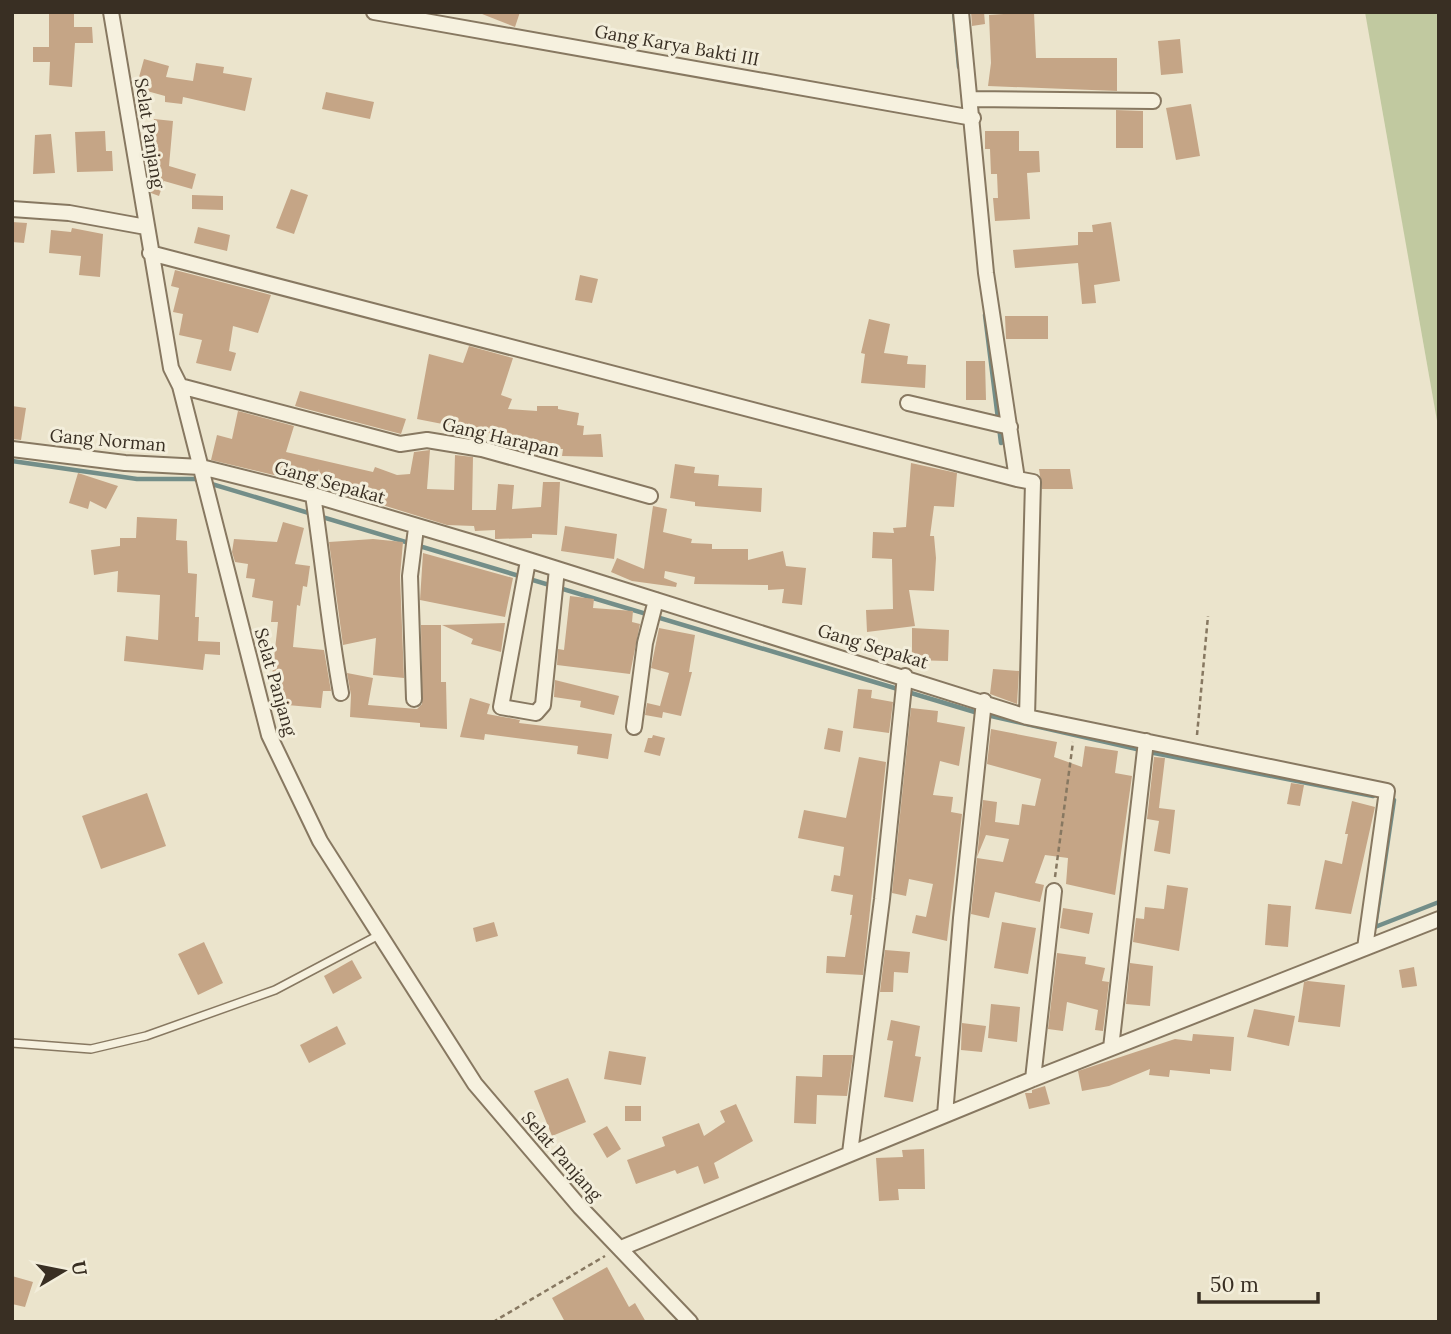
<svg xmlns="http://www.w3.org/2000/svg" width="1451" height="1334" font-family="Lora,serif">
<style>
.green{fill:#c1c9a0}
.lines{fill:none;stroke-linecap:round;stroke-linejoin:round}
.stream{stroke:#738e89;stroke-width:4.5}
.building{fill:#c5a586}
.lane-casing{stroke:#877861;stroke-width:10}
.street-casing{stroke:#877861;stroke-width:18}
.path{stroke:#877861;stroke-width:2.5;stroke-dasharray:5 3.5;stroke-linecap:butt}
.lane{stroke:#f6f1df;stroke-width:7}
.street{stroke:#f6f1df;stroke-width:14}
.labels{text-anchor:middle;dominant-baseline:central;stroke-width:6;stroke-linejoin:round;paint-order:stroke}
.street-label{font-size:18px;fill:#392f23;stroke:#f3eedb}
</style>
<rect width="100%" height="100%" fill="#ebe4cc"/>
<path class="green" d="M1365 12H1439V432Z"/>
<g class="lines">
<path class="stream" d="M954 12 959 67
M985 315 1001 443
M12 461 137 479H195L978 713 1141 750
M1149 752 1373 796
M1394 800 1375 927 1439 902"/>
</g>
<path class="building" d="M49 12H74V27H92L93 43H75L72 87 49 85 50 62H33V47H49Z
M477 12H520L515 27Z
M971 12H984L985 24 972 26Z
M1034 12 1036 58H1117V91L988 86 991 63 989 15Z
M1180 39 1183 73 1161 75 1158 41Z
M144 59 169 66 166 77 193 81 196 63 224 67 223 73 252 78 245 111 183 97 182 104 165 102V96L136 88Z
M326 92 374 102 370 119 322 109Z
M1191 104 1200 156 1176 160 1166 108Z
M1116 110 1143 111V148H1116Z
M154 119 173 121 169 166 196 174 192 189 164 181 159 196 151 193 148 175 154 156H150Z
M105 131 106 151H112L113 171 77 172 75 132Z
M985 131H1019V151H1039L1040 172 1027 173 1030 219 995 221 993 198H998L997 174H991L990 149H985Z
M51 134 55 173 33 174 35 135Z
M291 189 308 195 294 234 276 228Z
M192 195 223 196V210L192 209Z
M12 222 27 223 24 243 12 242Z
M1111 222 1120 281 1094 285 1096 303 1082 304 1078 263 1015 268 1013 250 1078 245V232H1093L1092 225Z
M198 227 230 235 227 251 194 243Z
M72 228 103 234 100 277 79 275 81 256 49 253 51 230 71 232Z
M175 270 271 295 258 333 233 326 229 351 236 353 231 371 196 363 202 340 179 335 183 314 173 312 179 288 171 286Z
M580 275 598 279 592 303 575 300Z
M1005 316H1048V339H1006Z
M869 319 890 324 884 353 908 356 907 364 926 365 925 388 861 383 865 354 861 353Z
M469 346 513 358 501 395 512 399 508 409 537 411V406H558V409L579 413 577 425 584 426 583 435 601 434 603 457 562 456 563 449H537V444L508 442 509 437 473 430V438L466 437 468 429 417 419 429 354 463 363Z
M966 361H985L986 400H966Z
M300 391 406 419 401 434 295 406Z
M12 406 26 408 21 440 12 439Z
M238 411 294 426 286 452 373 472 375 467 397 475 410 474 414 452 430 450 427 489 454 490 455 455 473 457 472 510H496L498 484 514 485 512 509 541 507 543 482H560L557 535 532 534V538L495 539V530L475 531 474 526 447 525 321 486 319 469 315 485 211 460 217 435 232 439Z
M911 463 957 473 954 507 934 506 930 536H934L936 558 934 591 909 590 915 626 867 632 866 610 893 609 892 559 872 558 873 532 894 533 893 528 906 527Z
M675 464 695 467 694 473 719 475 718 486 762 488 761 512 695 506V502L670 498Z
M1039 469H1070L1073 489H1042Z
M78 473 118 486 106 509 90 501 88 509 69 503Z
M653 506 667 509 663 532 692 539 691 543 712 544V549H748V560L783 551 786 566 806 568 802 605 782 603 784 589 768 590V585L694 584 695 577 665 571 664 578 677 583 676 587 632 581 611 572 617 558 644 569Z
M137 517 177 519 176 540 187 541 188 573 197 574 195 617H199L198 641 220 642V655L205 654 203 670 124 661 126 636 158 640 160 595 117 592 118 571 94 575 91 550 120 546V538H136Z
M283 522 304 528 295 564 310 566 307 587 303 586 300 606 297 605 293 647 324 650 331 691H323L321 708 276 704 278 686H271L278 622H271L273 601 252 597 255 579 246 578 248 564 235 562 232 552 234 539 277 542Z
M565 526 617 534 614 559 561 551Z
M373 539 403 542 400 576 404 678 373 675 376 638 343 645 329 542Z
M423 553 513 578 505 617 420 600Z
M570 596 594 599 593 608 633 611 632 622 640 624 630 674 557 665 558 649 564 650Z
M505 623 501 652 471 644 473 639 442 625Z
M421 625H441V682H446L447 729 420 727V723L350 717 351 695 347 673 373 678 368 705 417 709 422 704Z
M659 628 695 635 689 672H692L681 716 663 712 662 718 645 715 647 703 660 706 669 673 651 668Z
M912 628 949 630 948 661 912 660Z
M993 669 1019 671 1017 704 990 694Z
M555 680 619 696 614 715 580 707 581 701 554 697Z
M858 689 872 690 871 698 893 702 889 733 853 728Z
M470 698 490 704 487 714 520 720 519 723 612 734 608 759 577 754 578 746 485 734 484 740 460 737Z
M911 708 938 711 937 722 965 727 959 766 940 761 933 795 953 797 951 812 962 814 947 941 912 933 916 915 926 917 933 884 909 879 906 896 892 893Z
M828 728 843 731 840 752 824 749Z
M991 729 1057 742 1054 757 1082 767 1085 746 1118 751 1115 773 1132 776 1115 895 1066 884 1068 858 1045 855 1035 883 1044 885 1040 902 995 892 989 918 971 914 977 858 1003 862 1009 839 986 835 977 857 983 800 997 802 995 822 1019 825 1022 804 1035 806 1041 779 987 764Z
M653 735 665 738 660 756 644 752 648 738H652Z
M859 757 886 762 863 975 826 973 827 956 845 957 852 915H850L853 895 831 891 834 875 840 876 844 847 798 838 804 810 846 818Z
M1154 757 1165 758 1159 808 1175 810 1170 854 1154 851 1159 821 1147 819Z
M1291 783 1304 785 1300 806 1287 804Z
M147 793 166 846 101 869 82 816Z
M1352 801 1375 807 1351 914 1315 909 1325 860 1342 864 1348 834H1345Z
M1167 885 1188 888 1179 951 1133 942 1136 918 1144 919 1145 907 1164 909Z
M1268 904 1291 906 1288 947 1265 945Z
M1063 908 1093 913 1089 934 1060 928Z
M494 922 498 936 476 942 473 928Z
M1002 922 1036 928 1028 974 994 968Z
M204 942 223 983 198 995 178 954Z
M885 950 910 952 908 973 894 972 893 992H880Z
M1057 953 1086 957 1085 964 1105 968 1102 981 1109 982 1103 1031 1095 1030 1098 1010 1067 1002 1063 1031 1048 1029Z
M352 960 362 978 333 994 324 976Z
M1130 963 1153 966 1150 1006 1126 1004Z
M1414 967 1417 986 1402 988 1399 970Z
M1308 981 1345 985 1340 1027 1298 1022 1304 982Z
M991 1004 1020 1007 1017 1042 988 1038Z
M1254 1009 1295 1016 1289 1046 1247 1037Z
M891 1020 920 1026 915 1056 921 1057 913 1102 884 1097 893 1041 887 1040Z
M962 1023 986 1026 982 1052 961 1050Z
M337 1026 346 1044 309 1063 300 1045Z
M1193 1034 1234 1037 1231 1071 1210 1069V1074L1170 1070 1169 1077 1149 1075 1150 1069 1109 1086 1082 1091 1078 1071 1175 1039 1192 1041Z
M609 1051 646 1057 641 1085 604 1079Z
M823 1055H853L847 1096 817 1095 816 1124 794 1123 796 1076 822 1077Z
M568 1078 586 1122 552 1136 534 1091Z
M1045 1086 1050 1104 1029 1109 1025 1093H1032V1090Z
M736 1104 753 1141 714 1163 719 1178 704 1184 698 1166 677 1174 675 1170 636 1184 627 1160 665 1146 662 1137 699 1123 704 1136 725 1122 720 1111Z
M625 1106H641V1121H625Z
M607 1126 621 1149 607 1158 593 1134Z
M924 1149 925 1189H898L899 1200 879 1201 876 1158 903 1157 902 1150Z
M607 1267 629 1307 635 1303 646 1322H565L552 1298Z
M12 1276 33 1282 25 1307 12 1304Z"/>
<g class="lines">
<g class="lane-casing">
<path id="lane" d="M12 1043 91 1049 146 1036 275 990 379 935"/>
</g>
<g class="street-casing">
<path id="street" d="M111 12 171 368 180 386 269 735 320 841 475 1084 580 1207 690 1322
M374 12 973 118
M971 99 1153 101
M12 209 69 213 146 227
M150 253 1017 479 986 273 961 12
M180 386 400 444 427 440 482 449 650 496
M908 403 1010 427
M12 449 125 463 201 467 313 495 481 545 1027 717 1387 791 1365 948
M1017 479 1033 482 1027 717
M313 495C323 561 329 627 341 693
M528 561 501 707 536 713 543 705 557 569
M414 699 410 576 416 528
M634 727 645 643 656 600
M1111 1048 1146 741
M1033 1079 1054 891
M945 1115 961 918 984 701
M850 1153 882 899 905 676
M621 1248 1033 1079 1439 919"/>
</g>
<path class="path" d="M1197 735 1208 616
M1055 877 1073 742
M493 1322 605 1256"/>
<use href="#lane" class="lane"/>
<use href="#street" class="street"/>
</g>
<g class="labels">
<g class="street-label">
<text transform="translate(677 45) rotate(10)">Gang Karya Bakti III</text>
<text transform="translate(150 133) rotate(81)">Selat Panjang</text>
<text transform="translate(501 437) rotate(13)">Gang Harapan</text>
<text transform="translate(108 440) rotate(5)">Gang Norman</text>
<text transform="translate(330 482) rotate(16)">Gang Sepakat</text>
<text transform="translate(873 646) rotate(17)">Gang Sepakat</text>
<text transform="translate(276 682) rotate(74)">Selat Panjang</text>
<text transform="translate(562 1156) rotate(49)">Selat Panjang</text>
</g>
</g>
<rect width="1451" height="1334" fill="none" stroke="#392f23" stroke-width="28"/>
<g transform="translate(63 1271) rotate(80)" stroke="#f3eedb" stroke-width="5" paint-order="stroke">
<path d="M0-5L12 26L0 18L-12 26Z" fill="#392f23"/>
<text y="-10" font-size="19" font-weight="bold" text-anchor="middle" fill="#392f23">U</text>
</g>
<path d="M1199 1292v10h119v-10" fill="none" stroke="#392f23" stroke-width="3.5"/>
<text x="1210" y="1292" font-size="21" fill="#392f23" stroke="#f3eedb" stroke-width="5" paint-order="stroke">50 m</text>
</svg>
